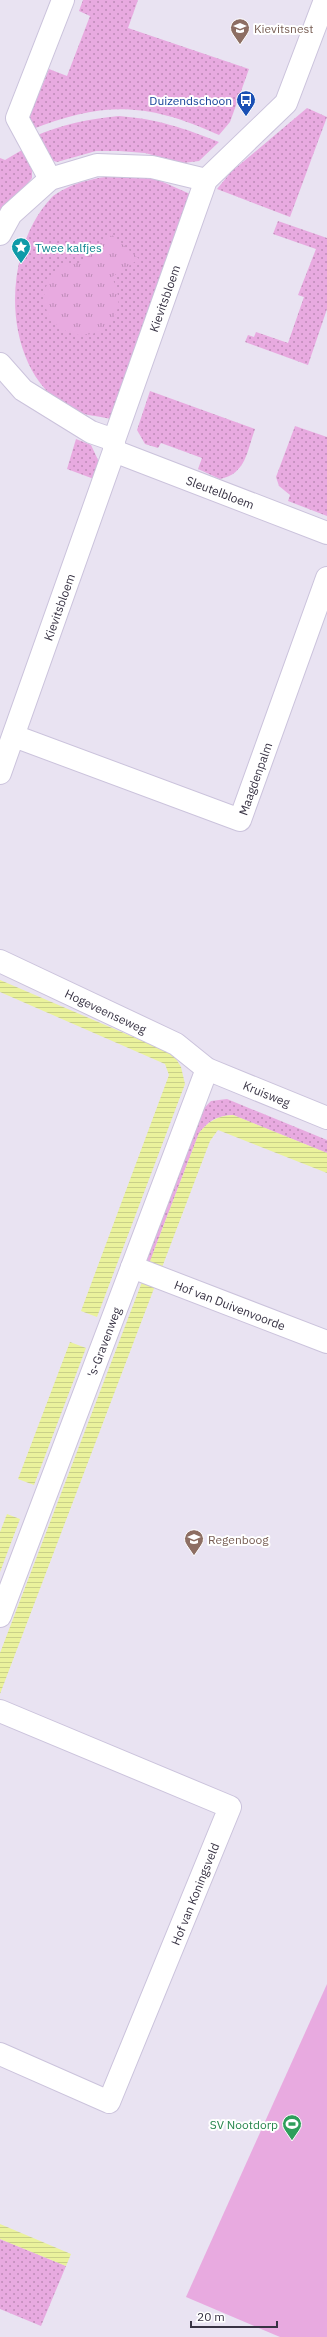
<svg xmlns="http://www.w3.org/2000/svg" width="327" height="2337" font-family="'IBM Plex Sans',sans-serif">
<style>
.grass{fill:url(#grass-dots)}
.park{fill:url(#park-tufts)}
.garden{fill:#e8aae0}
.water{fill:url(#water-rules)}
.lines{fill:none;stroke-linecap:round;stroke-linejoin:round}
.street-casing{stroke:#cbc3dc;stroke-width:24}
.street{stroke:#fff;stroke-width:22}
.labels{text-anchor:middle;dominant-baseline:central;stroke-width:4;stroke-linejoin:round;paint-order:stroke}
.education-label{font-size:12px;fill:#785e54;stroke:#fff;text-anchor:start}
.transit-label{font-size:12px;fill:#164399;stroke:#fff;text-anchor:end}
.culture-label{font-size:12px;fill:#0d838f;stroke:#fff;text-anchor:start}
.street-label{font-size:12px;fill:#383344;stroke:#fff}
.leisure-label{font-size:12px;fill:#27864d;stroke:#fff;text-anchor:end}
</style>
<defs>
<pattern id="grass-dots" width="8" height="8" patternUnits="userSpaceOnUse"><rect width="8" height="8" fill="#e8aae0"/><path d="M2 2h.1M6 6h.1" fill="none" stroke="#bd8bb7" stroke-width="1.8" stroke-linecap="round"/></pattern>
<pattern id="park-tufts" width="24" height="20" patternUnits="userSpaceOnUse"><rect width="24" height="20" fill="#e8aae0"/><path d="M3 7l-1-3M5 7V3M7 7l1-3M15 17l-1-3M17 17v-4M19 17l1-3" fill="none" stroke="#bd8bb7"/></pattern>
<pattern id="water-rules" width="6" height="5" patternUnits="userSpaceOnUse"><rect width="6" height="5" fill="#eaf29c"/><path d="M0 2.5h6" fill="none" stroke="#c9d088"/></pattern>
</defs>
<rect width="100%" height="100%" fill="#e9e3f2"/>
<path class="grass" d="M83 0H138L128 28 249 69 230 122 219 135C147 102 103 101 30 130L28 120 49 69 67 76 90 16 79 11Z
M307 108 327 117 290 217 217 189 231 172Z
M119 116C157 119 184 128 219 142L199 161 183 163 145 153 119 151H96L57 162 45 158 33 137C62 124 89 119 119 116Z
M22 150 32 166V178L0 216V158L5 160Z
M131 175 154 178 190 194 111 419C98 416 81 415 69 409 0 369 0 250 53 196 76 180 103 176 131 175Z
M278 221 327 238V309L308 365 245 342 248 335 254 337 256 332 288 343 304 297 298 295 316 249 273 234Z
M150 391 255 429C247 451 246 474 220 479L198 469 202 458 161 443 158 448 145 444 137 430Z
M295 426 327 437V516L288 501 290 495 279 486 276 477Z
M76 439 91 445 99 462 94 479 67 469Z
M227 1099 327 1140V1153L233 1115C216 1116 210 1120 199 1133L153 1253 155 1261 145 1265 202 1110 211 1101Z
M0 2239 66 2266 41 2326 0 2309Z"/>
<path class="park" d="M112 235 139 259 112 277C119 293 123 308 110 322 80 357 25 315 51 277 54 273 59 267 65 265 70 263 77 263 83 263L94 246Z"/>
<path class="garden" d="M327 1984V2337H280L186 2297Z"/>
<path class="water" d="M0 980 173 1054 181 1067 185 1084 97 1317 81 1311 169 1075 165 1064 0 992Z
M233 1115 327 1153V1173L218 1130 210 1141 0 1694V1653L199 1133C209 1121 217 1116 233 1115Z
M70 1342 86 1348 34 1485 18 1479Z
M7 1514 20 1519 0 1572V1532Z
M0 2224 71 2254 66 2266 0 2239Z"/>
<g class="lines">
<g class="street-casing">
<g id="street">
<path d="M50 179 17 118 63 0"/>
<path d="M0 234 11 214 50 179 97 165 152 167 206 180"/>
<path d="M0 364 23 390 91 432 114 440"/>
<path id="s1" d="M114 451 327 533"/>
<path id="s2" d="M14 736 240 820 327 578"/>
<path id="s3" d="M0 773 114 451V440L206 180 286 103 325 0"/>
<path id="s4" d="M0 961 176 1044 207 1069 327 1118"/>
<path id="s5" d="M132 1267 327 1342"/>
<path id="s6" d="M0 1616 207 1069"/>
<path d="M0 1711 230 1807 109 2102 0 2054"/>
</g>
</g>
<use href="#street" class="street"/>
</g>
<defs>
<g id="school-pin" transform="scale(1)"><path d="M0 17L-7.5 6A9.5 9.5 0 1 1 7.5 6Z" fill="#8d6e63" stroke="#fff"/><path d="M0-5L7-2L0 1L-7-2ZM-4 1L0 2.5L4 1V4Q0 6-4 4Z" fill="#fff"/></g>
<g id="bus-pin" transform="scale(1)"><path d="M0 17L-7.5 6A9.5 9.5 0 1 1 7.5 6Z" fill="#1a4fb4" stroke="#fff"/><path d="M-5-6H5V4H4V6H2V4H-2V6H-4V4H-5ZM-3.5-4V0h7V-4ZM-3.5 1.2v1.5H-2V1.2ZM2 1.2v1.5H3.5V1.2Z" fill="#fff"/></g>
<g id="sight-pin" transform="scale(1)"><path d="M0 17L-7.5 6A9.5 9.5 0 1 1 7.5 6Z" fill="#0f9aa8" stroke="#fff"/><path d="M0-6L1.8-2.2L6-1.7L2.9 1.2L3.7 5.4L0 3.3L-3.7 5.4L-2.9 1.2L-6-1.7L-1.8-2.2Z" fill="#fff"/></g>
<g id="stadium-pin" transform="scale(1)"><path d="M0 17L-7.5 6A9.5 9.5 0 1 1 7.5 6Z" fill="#2e9e5b" stroke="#fff"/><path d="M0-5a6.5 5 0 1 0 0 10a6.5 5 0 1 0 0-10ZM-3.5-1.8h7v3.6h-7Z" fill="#fff"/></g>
</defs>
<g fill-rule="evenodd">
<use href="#school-pin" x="240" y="28"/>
<use href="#bus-pin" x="246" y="100"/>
<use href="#sight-pin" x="21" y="247"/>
<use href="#school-pin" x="194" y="1539"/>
<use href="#stadium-pin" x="292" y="2124"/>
</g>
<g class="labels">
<g class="education-label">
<text x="254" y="28">Kievitsnest</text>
<text x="208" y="1539">Regenboog</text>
</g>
<g class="transit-label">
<text x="232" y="100">Duizendschoon</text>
</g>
<g class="culture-label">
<text x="35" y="247">Twee kalfjes</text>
</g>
<g class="street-label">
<text stroke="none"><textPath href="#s3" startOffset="503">Kievitsbloem</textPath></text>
<text stroke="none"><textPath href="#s1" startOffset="114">Sleutelbloem</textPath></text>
<text stroke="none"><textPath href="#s3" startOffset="176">Kievitsbloem</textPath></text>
<text stroke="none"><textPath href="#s2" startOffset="285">Maagdenpalm</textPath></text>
<text stroke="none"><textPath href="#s4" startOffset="117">Hogeveenseweg</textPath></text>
<text stroke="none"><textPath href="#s4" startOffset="299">Kruisweg</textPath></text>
<text stroke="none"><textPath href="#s5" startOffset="105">Hof van Duivenvoorde</textPath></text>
<text stroke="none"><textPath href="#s6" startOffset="293">'s-Gravenweg</textPath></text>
<text transform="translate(195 1894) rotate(-68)">Hof van Koningsveld</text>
</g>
<g class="leisure-label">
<text x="278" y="2124">SV Nootdorp</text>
</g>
</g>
<path d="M191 2321v6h86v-6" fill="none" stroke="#383344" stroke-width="2"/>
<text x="197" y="2321" font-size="12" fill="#383344" stroke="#ffffff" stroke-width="3" paint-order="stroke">20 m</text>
</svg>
